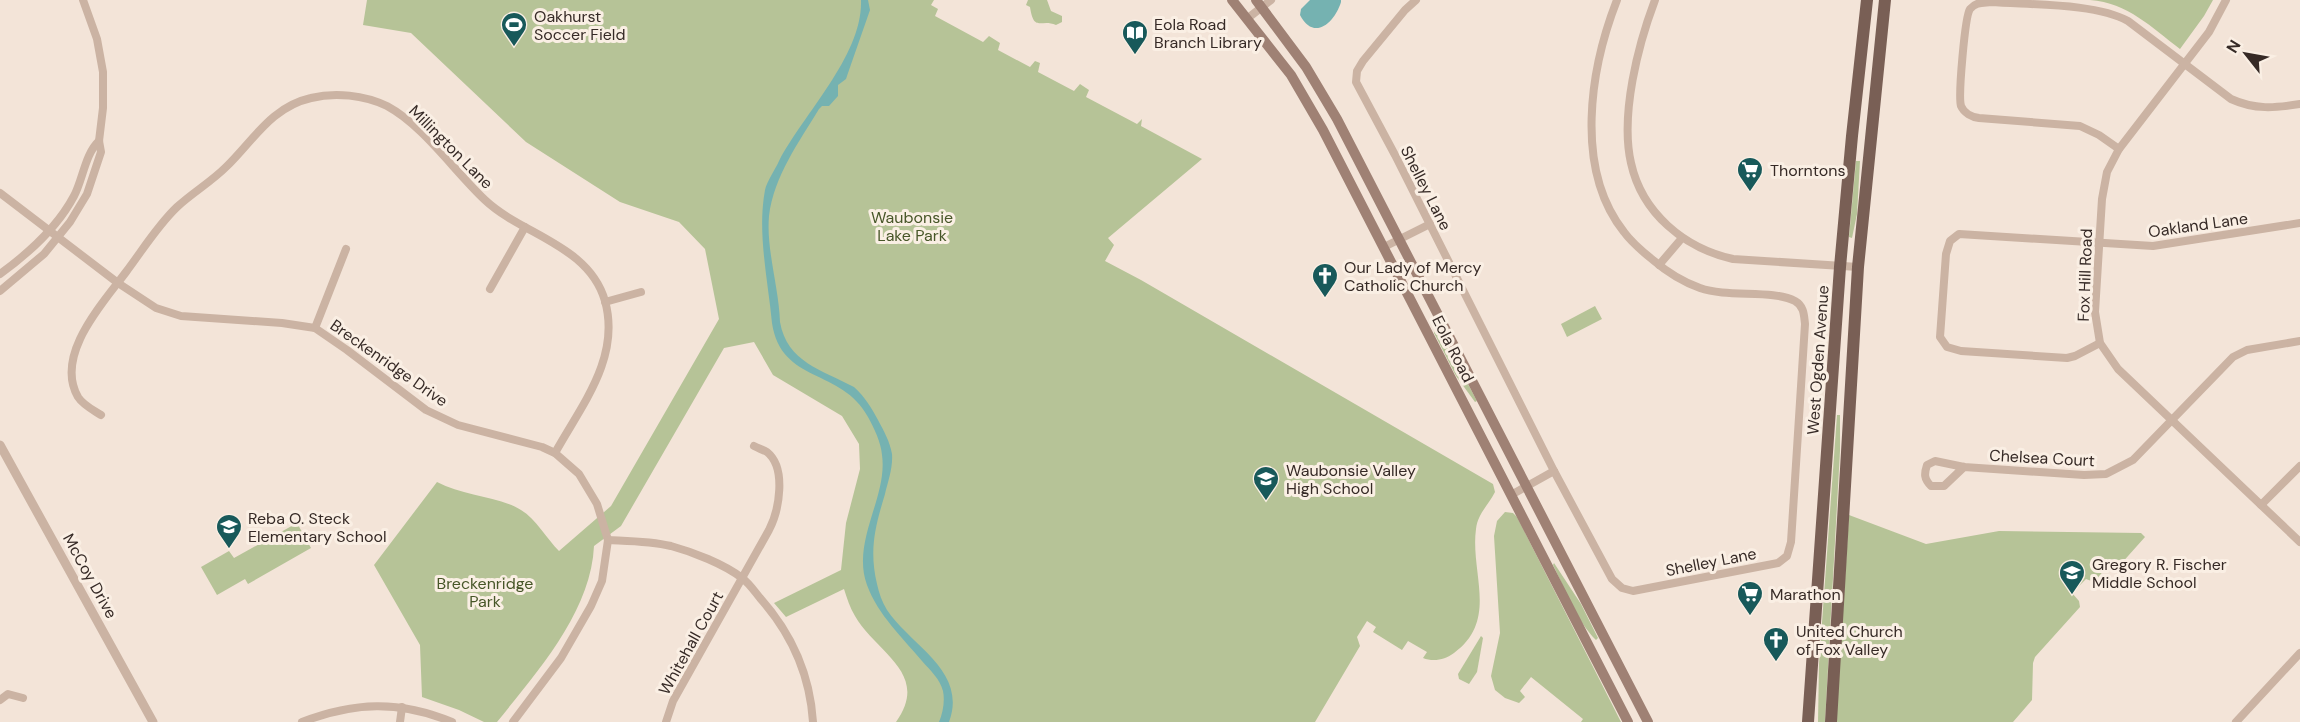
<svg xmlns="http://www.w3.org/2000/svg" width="2300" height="722" font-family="'DM Sans',sans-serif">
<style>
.green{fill:#b6c397}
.water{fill:#75b2b1}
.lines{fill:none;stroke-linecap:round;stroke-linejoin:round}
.minor{stroke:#cbb3a3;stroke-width:8}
.tertiary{stroke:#cbb3a3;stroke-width:9}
.secondary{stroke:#9f8174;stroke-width:10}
.primary{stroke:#795f55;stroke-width:12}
.labels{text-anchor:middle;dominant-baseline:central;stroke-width:6;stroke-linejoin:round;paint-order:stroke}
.poi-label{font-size:16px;fill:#362a26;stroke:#faefe4;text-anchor:start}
.street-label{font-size:16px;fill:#362a26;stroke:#faefe4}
.park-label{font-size:16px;fill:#475628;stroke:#faefe4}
</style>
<rect width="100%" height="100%" fill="#f3e4d8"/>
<g class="green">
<path d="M 367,0 L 934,0 L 931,5 L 938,9 L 935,16 L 983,42 L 989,36 L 1000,43 L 998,50 L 1030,67 L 1035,61 L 1040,63 L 1038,72 L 1074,91 L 1080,84 L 1089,90 L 1086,97 L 1137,124 L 1142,119 L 1141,126 L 1202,159 L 1108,238 L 1114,245 L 1105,261 L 1141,280 L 1493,484 L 1495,492 C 1488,506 1478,513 1476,529 C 1470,573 1499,620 1454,653 C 1445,660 1433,662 1423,658 L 1427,652 L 1408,641 L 1402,650 L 1373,632 L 1376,627 L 1367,621 L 1357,637 L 1360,646 L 1315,722 L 896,722 C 931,673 876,653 855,616 C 850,608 847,598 844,589 L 786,617 L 774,603 L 841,570 L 846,523 L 860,469 L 859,444 L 842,416 L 773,375 L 754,342 L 724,348 L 621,526 L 594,546 C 591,612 537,672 497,722 L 484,722 L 459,710 L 422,697 L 420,645 L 374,565 L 437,482 C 463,496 498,496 521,510 C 536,519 547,539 559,551 L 611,506 L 719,319 L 705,249 L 679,222 L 620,202 L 526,142 L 411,33 L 363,25 Z"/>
<path d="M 1028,0 L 1047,0 L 1051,11 L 1062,16 L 1062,22 L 1056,25 C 1041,18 1034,33 1030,7 L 1026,5 Z"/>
<path d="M 2090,0 L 2213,0 L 2204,16 L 2180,49 C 2151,27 2128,3 2090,0 Z"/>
<polygon points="1856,161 1860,161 1857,214 1852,238 1849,237"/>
<polygon points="1595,306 1602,319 1567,337 1561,324"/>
<polygon points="1435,331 1453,356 1477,401 1475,402 1456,376 1434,333"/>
<polygon points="1837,415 1840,415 1840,451 1825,722 1818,722 1819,664"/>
<polygon points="1505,512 1513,513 1517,517 1621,722 1581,722 1583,719 1531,677 1520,691 1525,697 1519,703 1505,698 1495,690 1491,676 1500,633 1494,536 1497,521"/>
<polygon points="1849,515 1926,544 1999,531 2141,533 2145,537 2120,565 2112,561 2094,582 2086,579 2072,593 2079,601 2080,607 2035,657 2033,663 2032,700 2013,722 1836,722"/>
<polygon points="297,523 311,548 248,584 245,579 217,595 201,567 229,551 234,558"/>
<path d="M 1554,563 L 1581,604 L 1598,638 L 1596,640 C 1576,620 1565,589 1553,565 Z"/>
<polygon points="1481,636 1483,638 1477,672 1469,684 1459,679 1458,674"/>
</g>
<g class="water">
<path d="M 861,0 L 868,0 L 870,10 L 848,73 L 846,79 L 838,85 L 838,96 L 829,106 L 822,106 L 819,109 C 799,142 774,176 769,216 C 766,249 779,288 780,322 C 787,362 822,370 854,387 C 865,397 871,407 878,420 C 884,431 890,442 892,454 C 893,468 888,481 885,494 C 875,527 869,550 877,584 C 879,593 882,602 887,610 C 911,646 968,671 949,722 L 939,722 C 943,713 945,701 943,691 C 940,679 930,670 922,661 C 902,637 878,615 867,585 C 851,541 888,497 882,455 C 881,442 874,428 868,417 C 842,368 781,384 772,323 C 768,280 757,233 765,190 C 767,181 775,170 779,161 C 804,113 863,55 861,0 Z"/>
<path d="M 1310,0 L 1341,0 L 1341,2 C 1335,22 1314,42 1300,15 L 1301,9 Z"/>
</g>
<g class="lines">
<g class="minor">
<path d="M 1416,0 L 1405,10 L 1363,61 L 1357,71 L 1356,82 L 1395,155 L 1554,471 L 1612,579 L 1622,588 L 1633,591 L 1778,563 L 1787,556 L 1791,542 L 1805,324 C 1804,315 1804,306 1795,301 C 1772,289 1728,298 1700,288 C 1683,282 1667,272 1653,260 C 1643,252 1632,243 1624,232 C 1574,169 1590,69 1617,0"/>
<path d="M 1655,0 C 1638,45 1620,115 1631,163 C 1642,213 1684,248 1733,259 L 1858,267"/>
<polyline points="2226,0 2209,32 2119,149 2107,172 2102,199 2095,312 2100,343 2118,369 2300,542"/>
<polyline points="1248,18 1271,0"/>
<path d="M 2119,149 L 2099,135 L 2080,126 L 1979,118 C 1972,117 1964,113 1961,106 C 1958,96 1965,16 1970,9 C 1976,2 1982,3 1991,2 C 2030,5 2096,3 2128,21 L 2231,99 C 2255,110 2275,108 2300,104"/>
<polyline points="0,193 118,283 156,308 181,316 282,323 315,328 347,350 426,410 458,425 542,447 555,453 579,474 597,504 608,540 602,581 591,606 561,658 513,722"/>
<polyline points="1384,247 1430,224"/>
<polyline points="1659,265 1682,238"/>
<path d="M 0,274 C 29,253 57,228 74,196 C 83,179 85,154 99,141"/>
<polyline points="490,289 525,227"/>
<polyline points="0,291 44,254 70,222 87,194 101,152 99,141 103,108 103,72 97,39 83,0"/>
<polyline points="605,302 641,292"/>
<polyline points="315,328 346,249"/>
<polyline points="2100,343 2075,356 2067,358 1961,351 1947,347 1940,337 1946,254 1950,241 1959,234 2153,246 2300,223"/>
<path d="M 101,415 C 93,410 83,405 78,397 C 54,355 103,303 126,272 C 142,251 157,226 177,207 C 192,193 211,182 226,167 C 253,141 271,107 311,98 C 335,92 364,95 387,106 C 424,126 454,171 485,200 C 522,235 589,245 605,301 C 621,358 581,406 555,453"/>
<path d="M 1964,467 L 1944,486 L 1931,486 C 1924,479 1924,474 1927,465 L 1935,461 L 1964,467 L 2084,475 L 2106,474 L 2133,460 L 2233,357 L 2247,350 L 2300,341"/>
<polyline points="1511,495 1554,471"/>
<polyline points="2261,505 2300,466"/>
<path d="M 608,540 C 629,541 650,541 671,546 C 693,552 724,564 742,578 C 749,583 755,592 760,598 C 792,634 810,675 813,722"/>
<polyline points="0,700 8,694 23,698"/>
<path d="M 302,722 C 354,702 399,700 452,722"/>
<polyline points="400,722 402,707"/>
<path d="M 666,722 L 673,701 L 769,530 C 779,511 787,468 767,452 C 763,450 758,448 754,446"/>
<polyline points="2236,722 2300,653"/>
</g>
<polyline class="tertiary" points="0,445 153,722"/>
<g class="secondary">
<polyline points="1232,0 1291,75 1323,130 1628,722"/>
<polyline points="1256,0 1306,67 1337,119 1648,722"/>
</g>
<g class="primary">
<polyline points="1808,722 1840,267 1852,136 1867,0"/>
<polyline points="1831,722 1858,267 1885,0"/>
</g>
</g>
<defs>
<symbol id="stadium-pin" viewBox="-11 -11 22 30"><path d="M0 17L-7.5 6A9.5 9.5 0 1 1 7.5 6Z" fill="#18595a" stroke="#faefe4"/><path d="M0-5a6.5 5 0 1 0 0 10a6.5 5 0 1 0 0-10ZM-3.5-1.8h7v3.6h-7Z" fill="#fff"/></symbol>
<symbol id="library-pin" viewBox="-11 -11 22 30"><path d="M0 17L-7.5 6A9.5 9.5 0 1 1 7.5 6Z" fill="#18595a" stroke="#faefe4"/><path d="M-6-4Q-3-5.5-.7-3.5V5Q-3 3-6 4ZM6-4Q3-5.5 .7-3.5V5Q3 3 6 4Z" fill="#fff"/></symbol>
<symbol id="supermarket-pin" viewBox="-11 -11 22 30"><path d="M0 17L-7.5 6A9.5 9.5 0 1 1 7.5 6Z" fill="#18595a" stroke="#faefe4"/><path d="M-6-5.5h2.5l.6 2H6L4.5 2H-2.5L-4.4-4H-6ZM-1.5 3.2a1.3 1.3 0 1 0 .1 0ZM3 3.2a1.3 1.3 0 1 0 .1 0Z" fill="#fff"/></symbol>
<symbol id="church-pin" viewBox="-11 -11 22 30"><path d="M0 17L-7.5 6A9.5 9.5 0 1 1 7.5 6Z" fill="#18595a" stroke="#faefe4"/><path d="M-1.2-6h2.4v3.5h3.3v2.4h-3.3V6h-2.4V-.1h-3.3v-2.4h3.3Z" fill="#fff"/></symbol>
<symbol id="school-pin" viewBox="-11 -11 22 30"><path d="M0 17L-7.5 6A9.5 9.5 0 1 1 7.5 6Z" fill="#18595a" stroke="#faefe4"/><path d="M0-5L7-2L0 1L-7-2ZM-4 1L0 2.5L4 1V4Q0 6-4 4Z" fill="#fff"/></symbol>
</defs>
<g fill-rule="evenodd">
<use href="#stadium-pin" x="499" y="10" width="30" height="40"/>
<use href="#library-pin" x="1120" y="18" width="30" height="40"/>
<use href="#supermarket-pin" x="1735" y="155" width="30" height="40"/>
<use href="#church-pin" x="1310" y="261" width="30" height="40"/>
<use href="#school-pin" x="1251" y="464" width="30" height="40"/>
<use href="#school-pin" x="214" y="512" width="30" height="40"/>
<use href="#school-pin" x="2057" y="558" width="30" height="40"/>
<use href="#supermarket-pin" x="1735" y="579" width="30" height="40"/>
<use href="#church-pin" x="1761" y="625" width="30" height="40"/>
</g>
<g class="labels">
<g class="poi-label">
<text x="534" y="16">Oakhurst<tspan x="534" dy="18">Soccer Field</tspan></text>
<text x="1154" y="24">Eola Road<tspan x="1154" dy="18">Branch Library</tspan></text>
<text x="1770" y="170">Thorntons</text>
<text x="1344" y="267">Our Lady of Mercy<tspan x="1344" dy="18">Catholic Church</tspan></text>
<text x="1286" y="470">Waubonsie Valley<tspan x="1286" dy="18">High School</tspan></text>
<text x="248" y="518">Reba O. Steck<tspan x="248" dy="18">Elementary School</tspan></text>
<text x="2092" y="564">Gregory R. Fischer<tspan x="2092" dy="18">Middle School</tspan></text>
<text x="1770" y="594">Marathon</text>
<text x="1796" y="631">United Church<tspan x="1796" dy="18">of Fox Valley</tspan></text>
</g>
<g class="street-label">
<text transform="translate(451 147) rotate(45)">Millington Lane</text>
<text transform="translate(1426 188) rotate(63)">Shelley Lane</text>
<text transform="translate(2198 225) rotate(-8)">Oakland Lane</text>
<text transform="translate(2085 275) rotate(-88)">Fox Hill Road</text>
<text transform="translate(1453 349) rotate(63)">Eola Road</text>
<text transform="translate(1818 360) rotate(-86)">West Ogden Avenue</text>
<text transform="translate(389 363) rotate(35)">Breckenridge Drive</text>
<text transform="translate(2042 458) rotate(3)">Chelsea Court</text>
<text transform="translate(1711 562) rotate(-11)">Shelley Lane</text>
<text transform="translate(90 576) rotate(61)">McCoy Drive</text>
<text transform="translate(691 643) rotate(-61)">Whitehall Court</text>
</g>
<g class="park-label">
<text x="912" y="217">Waubonsie<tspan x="912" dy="18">Lake Park</tspan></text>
<text x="485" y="583">Breckenridge<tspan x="485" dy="18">Park</tspan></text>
</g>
</g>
<g transform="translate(2246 54) rotate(301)" stroke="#faefe4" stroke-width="4.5" paint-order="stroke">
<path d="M0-4.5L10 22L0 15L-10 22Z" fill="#362a26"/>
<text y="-9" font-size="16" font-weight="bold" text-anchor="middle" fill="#362a26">N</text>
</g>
</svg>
